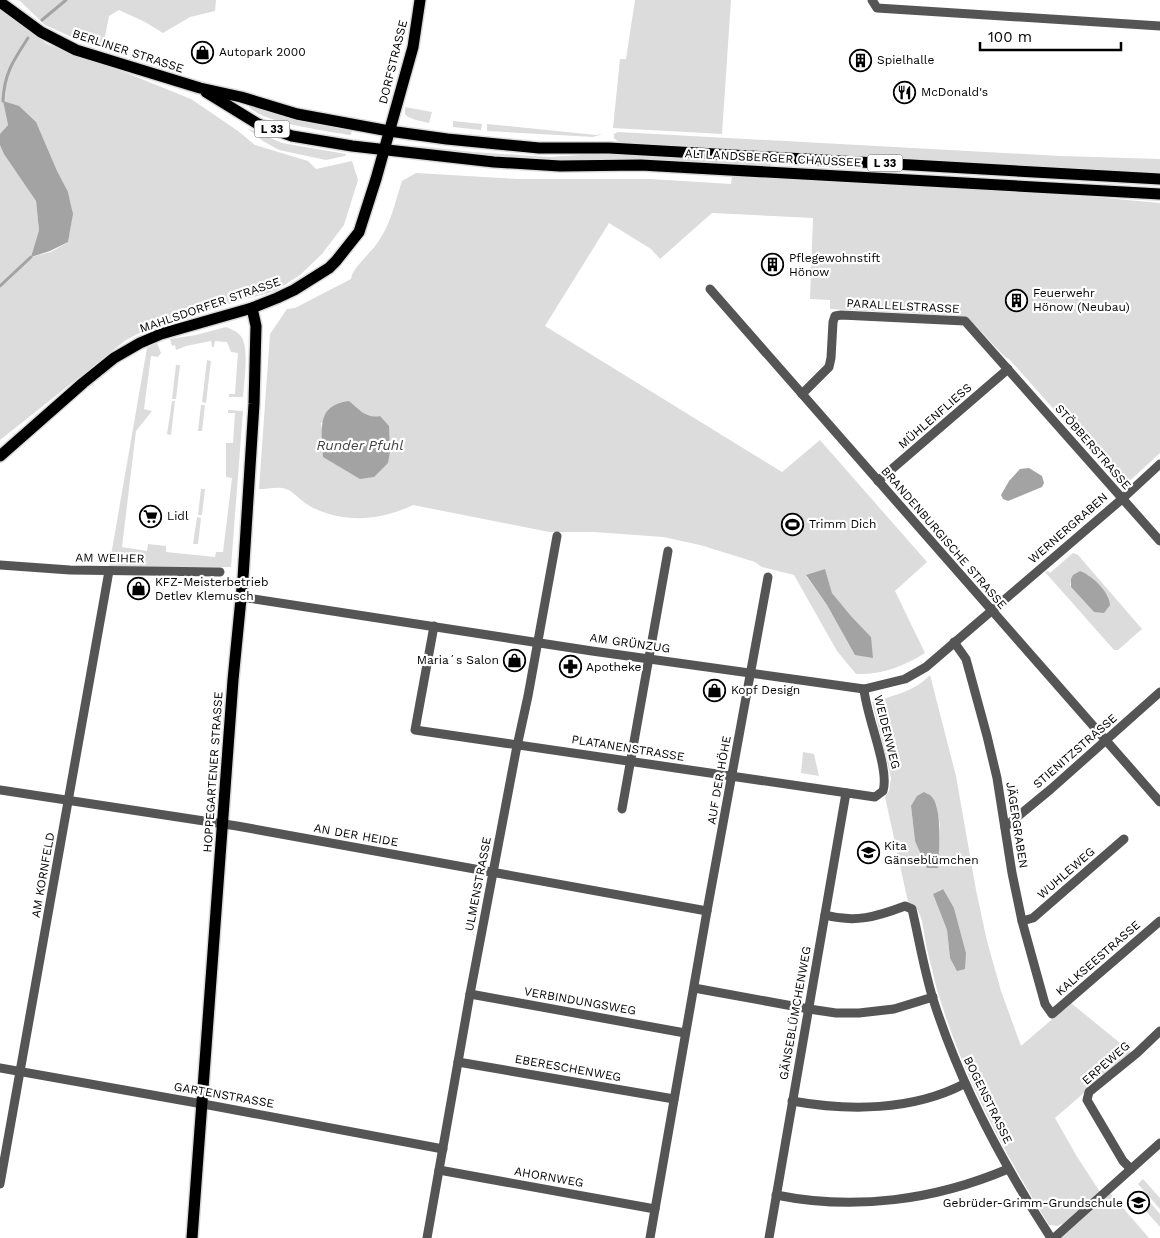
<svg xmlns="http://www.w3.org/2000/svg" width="1160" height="1238" font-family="'Work Sans',sans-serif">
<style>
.green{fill:#dcdcdc;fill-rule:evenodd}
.water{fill:#a3a3a3}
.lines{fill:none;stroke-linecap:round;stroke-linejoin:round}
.stream{stroke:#a3a3a3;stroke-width:3}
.major-casing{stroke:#dbdbdb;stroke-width:14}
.minor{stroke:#555;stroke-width:9}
.major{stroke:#000;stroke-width:11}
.labels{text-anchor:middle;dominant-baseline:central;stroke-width:4.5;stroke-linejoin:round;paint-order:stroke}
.shield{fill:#fff;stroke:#4c4c4c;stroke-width:1}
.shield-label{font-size:11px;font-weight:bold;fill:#000}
.street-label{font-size:12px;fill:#000;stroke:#fff}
.poi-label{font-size:12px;fill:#000;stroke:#fff;text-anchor:start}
.water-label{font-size:14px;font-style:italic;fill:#444;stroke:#fff}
</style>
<rect width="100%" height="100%" fill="#fff"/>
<g class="green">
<polygon points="19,0 216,0 215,11 190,17 163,33 145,22 119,10 109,16 104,42 90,45 45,25"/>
<polygon points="635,0 731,0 722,134 613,128 620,59 626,59"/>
<path d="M 0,10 L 47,44 L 129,74 L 191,99 L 238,131 L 255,145 L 308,161 L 316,169 L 352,161 L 358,180 L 344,225 L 322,254 L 300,275 L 275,291 L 175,319 L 153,326 L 126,340 L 0,440 L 0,145 L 36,201 L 39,230 L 31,257 L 51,252 L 68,242 C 69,233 72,224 72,215 C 74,182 24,128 3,101 L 8,125 L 0,134 Z"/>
<path d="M 251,105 L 281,116 L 352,129 L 351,135 C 327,131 265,123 249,107 Z"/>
<polygon points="405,107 432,112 429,123 416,120 408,117 405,114"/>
<polygon points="453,121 482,124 481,130 453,127"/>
<polygon points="487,124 596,135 603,134 593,137 487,131"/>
<polygon points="247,128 282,143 346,154 345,156 326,160 279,150 263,141"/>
<polygon points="618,132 1060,156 1160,159 1160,173 621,144 614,138 614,134"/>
<polygon points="418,146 473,152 549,157 615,153 771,161 770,167 623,159 548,161 510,159 418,149"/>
<path d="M 416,173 L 518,179 L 650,179 L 731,184 L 732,176 L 1071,195 L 1160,203 L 1160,453 L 1123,487 L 1010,360 L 1004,356 L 968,318 L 960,316 L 830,309 L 830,300 L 810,299 L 813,218 L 712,213 L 660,259 L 651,249 L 609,223 L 545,326 L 782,472 L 820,440 L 927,562 L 895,591 L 925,653 C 904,666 882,675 856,674 L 837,651 L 794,575 L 762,567 L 755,562 L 700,545 L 663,537 L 594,532 L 549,532 L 413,505 C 380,521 341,524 308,505 C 301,501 293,491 286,489 C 280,486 267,489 259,489 L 270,334 L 287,309 L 295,308 L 351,279 C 352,268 371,253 378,242 C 391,224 395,202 402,181 ZM 361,411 L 367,416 L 374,417 L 323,437 L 321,423 ZM 825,569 L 832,593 L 851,616 L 871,637 L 855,654 L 827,605 L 806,576 Z"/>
<path d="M 226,327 C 231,329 236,331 240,335 C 250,345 244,383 243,397 L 229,397 L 229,394 L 235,394 L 238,353 L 231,352 L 227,342 L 215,341 L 214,347 L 212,347 L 211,341 L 186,346 L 176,350 L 175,345 L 172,346 L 170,339 L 196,335 Z"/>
<polygon points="157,343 161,353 158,357 151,356 144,409 152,411 136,431 122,547 147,551 148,544 166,546 166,552 215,557 216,552 223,552 232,478 226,477 226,443 233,443 235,413 228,413 228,410 243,411 231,567 109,567 147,348"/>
<polygon points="207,360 211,361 206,403 202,402"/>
<polygon points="176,365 180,365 176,399 172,399"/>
<polygon points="172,401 175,401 171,435 167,434"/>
<polygon points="201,405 205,405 202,431 198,431"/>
<polygon points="201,489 205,489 202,515 198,515"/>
<polygon points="197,517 201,518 198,544 193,544"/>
<path d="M 1073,553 L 1078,555 L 1142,629 L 1118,650 L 1114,650 L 1045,572 L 1048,571 L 1050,573 ZM 1080,571 L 1091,577 L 1094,612 L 1071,587 L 1070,584 Z"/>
<path d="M 930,675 L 956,776 L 976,890 L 987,941 L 1001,991 L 1021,1046 L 1071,1003 L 1131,1052 L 1055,1118 L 1076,1155 L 1100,1192 L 1064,1223 L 1057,1226 L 1049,1225 C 1002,1149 961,1072 936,986 C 933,972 929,959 926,945 C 924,934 923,918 917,909 C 915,905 911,904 908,902 L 885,797 L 889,791 L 891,778 L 872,702 C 893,696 915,691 930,675 ZM 936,804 L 940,825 L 938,868 L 915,841 L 911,806 ZM 942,889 L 954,908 L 966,953 L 950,958 L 947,930 L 933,894 Z"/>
<polygon points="803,752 814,754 819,776 801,773"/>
<polygon points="1143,1179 1160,1198 1160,1209 1138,1184"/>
<polygon points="1110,1193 1149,1238 1059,1238"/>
<polygon points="1143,1194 1160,1214 1160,1227 1136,1200"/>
</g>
<g class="water">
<polygon points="3,101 19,106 36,122 57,171 68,192 73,214 68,242 50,251 31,257 39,230 36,201 4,154 0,145 0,134 8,125"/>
<path d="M 349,401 C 359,409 366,419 380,416 L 389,426 L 390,451 L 388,463 L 374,477 L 360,479 L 323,457 C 322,431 315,405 349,401 Z"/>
<polygon points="1029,468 1042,476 1044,483 1042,487 1008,501 1003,499 1001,495 1009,481 1020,469"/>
<polygon points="825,569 832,593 851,616 871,637 873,658 855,655 827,605 806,575"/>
<path d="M 1080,571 C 1093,576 1109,592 1110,605 L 1104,613 L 1094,612 L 1071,587 L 1071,579 L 1073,575 Z"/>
<path d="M 924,792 C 927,794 929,794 931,796 C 943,807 939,852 938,868 L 927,868 L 915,841 L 911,806 L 917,796 Z"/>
<polygon points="943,889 954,908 966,953 965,969 957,971 950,958 947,930 933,894"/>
</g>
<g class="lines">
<g class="stream">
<polyline points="42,20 66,0"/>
<path d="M 3,101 C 4,74 13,61 28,38"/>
<polyline points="0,286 31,257"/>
</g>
<defs>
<g id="major">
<polyline points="0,2 41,32 76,50 200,88 241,97 297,114 389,131 447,139 539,148 609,148 1160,179"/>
<polyline points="206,92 258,124 292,136 352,146 494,162 560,166 641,165 1160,194"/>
<polyline points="0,456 83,383 114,358 140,343 161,334 252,308 277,298 294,290 329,268 336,261 359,232 376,179 413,47 420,0"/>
<polyline points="192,1238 233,680 243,578 254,404 256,326 252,308"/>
</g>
</defs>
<use href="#major" class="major-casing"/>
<g class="minor">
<polyline points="872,0 877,8 1160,26"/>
<polyline points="710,289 1160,802"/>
<polyline points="802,394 829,367 831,358 833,322 835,316 841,315 965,321 1160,541"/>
<polyline points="878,481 1008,369"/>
<polyline points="0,565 70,570 220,572"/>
<polyline points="241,597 592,651 864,689 905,679 926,667 1122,499 1160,464"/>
<path d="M 434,626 L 415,730 L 875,797 L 883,791 C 890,769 866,716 864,689"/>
<polyline points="954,642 966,659 987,736 997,778 1012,873 1022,921 1045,1004 1052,1014 1160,921"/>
<polyline points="0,790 237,826 707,911"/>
<polyline points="622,809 668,551"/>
<polyline points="1005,827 1051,789 1160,692"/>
<path d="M 825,915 C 855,923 876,917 905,906 L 912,909 C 919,939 924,970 933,999 C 960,1084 1002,1163 1051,1238"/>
<polyline points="1022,921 1033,918 1124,839"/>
<polyline points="694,988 809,1009 836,1013 859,1013 894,1009 933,997"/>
<polyline points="470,994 685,1033"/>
<polyline points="458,1062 674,1099"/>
<polyline points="0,1068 214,1106 443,1149"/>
<path d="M 792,1101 C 848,1111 912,1111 964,1084"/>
<polyline points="1131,1169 1123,1161 1087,1100 1089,1092 1137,1053 1160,1031"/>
<polyline points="439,1170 655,1209"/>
<polyline points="0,1184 109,571"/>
<path d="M 776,1195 C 855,1211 935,1200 1008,1169"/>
<polyline points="427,1238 470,994 516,751 528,696 557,536"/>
<polyline points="650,1238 707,911 768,577"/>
<polyline points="769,1238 846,793"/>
<polyline points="1054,1238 1160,1143"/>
</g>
<use href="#major" class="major"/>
</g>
<defs>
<symbol id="shop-ring" viewBox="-11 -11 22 22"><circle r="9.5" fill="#fff" stroke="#000" stroke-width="1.5"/><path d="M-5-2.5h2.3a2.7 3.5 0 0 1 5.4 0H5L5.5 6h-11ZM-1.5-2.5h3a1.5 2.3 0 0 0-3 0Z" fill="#000"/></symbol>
<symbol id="building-ring" viewBox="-11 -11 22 22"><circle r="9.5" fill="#fff" stroke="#000" stroke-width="1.5"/><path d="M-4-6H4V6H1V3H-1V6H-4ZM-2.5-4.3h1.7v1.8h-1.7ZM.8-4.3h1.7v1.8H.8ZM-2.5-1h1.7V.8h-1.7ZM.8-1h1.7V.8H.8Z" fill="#000"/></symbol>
<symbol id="restaurant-ring" viewBox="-11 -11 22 22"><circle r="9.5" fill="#fff" stroke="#000" stroke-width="1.5"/><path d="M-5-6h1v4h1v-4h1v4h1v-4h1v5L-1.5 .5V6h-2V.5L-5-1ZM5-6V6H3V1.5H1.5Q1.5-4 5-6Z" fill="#000"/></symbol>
<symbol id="supermarket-ring" viewBox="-11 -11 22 22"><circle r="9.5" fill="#fff" stroke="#000" stroke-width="1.5"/><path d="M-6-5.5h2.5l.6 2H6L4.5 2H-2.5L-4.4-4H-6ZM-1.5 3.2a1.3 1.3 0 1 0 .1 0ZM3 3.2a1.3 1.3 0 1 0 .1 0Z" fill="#000"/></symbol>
<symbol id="stadium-ring" viewBox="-11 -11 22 22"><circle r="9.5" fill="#fff" stroke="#000" stroke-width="1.5"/><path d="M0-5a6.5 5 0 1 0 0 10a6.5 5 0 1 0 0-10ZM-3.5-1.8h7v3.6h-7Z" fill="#000"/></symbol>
<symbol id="pharmacy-ring" viewBox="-11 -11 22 22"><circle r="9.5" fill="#fff" stroke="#000" stroke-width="1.5"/><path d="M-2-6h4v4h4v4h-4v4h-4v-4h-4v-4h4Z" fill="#000"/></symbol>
<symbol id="school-ring" viewBox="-11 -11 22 22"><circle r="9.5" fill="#fff" stroke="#000" stroke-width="1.5"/><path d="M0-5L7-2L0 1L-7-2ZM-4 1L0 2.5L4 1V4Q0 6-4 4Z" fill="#000"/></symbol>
</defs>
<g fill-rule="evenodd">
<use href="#shop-ring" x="190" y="40" width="25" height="25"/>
<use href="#building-ring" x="848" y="48" width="25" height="25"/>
<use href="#restaurant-ring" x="892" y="80" width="25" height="25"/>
<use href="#building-ring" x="760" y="252" width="25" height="25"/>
<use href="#building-ring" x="1004" y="288" width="25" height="25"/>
<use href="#supermarket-ring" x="138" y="504" width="25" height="25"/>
<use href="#stadium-ring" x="780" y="512" width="25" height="25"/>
<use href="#shop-ring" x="126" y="576" width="25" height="25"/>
<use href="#shop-ring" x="502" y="648" width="25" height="25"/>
<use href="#pharmacy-ring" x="558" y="654" width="25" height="25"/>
<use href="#shop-ring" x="702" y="678" width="25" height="25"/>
<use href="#school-ring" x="856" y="840" width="25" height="25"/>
<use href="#school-ring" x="1126" y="1190" width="25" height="25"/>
</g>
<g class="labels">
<g class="shield">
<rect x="254.5" y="120.5" width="35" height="17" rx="4"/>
<rect x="867.5" y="154.5" width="35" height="17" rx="4"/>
</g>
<g class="shield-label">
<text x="272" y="129">L 33</text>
<text x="885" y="163">L 33</text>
</g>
<g class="street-label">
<text transform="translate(128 51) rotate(18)">BERLINER STRASSE</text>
<text transform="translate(393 62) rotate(-76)">DORFSTRASSE</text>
<text transform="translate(773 158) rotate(3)">ALTLANDSBERGER CHAUSSEE</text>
<text transform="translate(210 305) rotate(-19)">MAHLSDORFER STRASSE</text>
<text transform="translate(903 306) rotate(3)">PARALLELSTRASSE</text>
<text transform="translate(935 416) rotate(-41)">MÜHLENFLIESS</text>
<text transform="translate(1093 447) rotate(49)">STÖBBERSTRASSE</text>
<text transform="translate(1068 528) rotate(-41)">WERNERGRABEN</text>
<text transform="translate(944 538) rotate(49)">BRANDENBURGISCHE STRASSE</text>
<text transform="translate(110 558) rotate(1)">AM WEIHER</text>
<text transform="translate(630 643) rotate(8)">AM GRÜNZUG</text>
<text transform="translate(887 732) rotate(76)">WEIDENWEG</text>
<text transform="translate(628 748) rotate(9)">PLATANENSTRASSE</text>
<text transform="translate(1075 751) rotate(-41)">STIENITZSTRASSE</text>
<text transform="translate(213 772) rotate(-86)">HOPPEGARTENER STRASSE</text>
<text transform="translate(719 780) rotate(-80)">AUF DER HÖHE</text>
<text transform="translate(1017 825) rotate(81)">JÄGERGRABEN</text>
<text transform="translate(356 835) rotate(10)">AN DER HEIDE</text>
<text transform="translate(1066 873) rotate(-41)">WUHLEWEG</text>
<text transform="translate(43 875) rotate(-80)">AM KORNFELD</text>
<text transform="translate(478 884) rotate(-79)">ULMENSTRASSE</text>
<text transform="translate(1098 958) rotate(-41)">KALKSEESTRASSE</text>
<text transform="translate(580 1001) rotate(10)">VERBINDUNGSWEG</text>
<text transform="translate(795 1013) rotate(-80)">GÄNSEBLÜMCHENWEG</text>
<text transform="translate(1106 1063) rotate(-41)">ERPEWEG</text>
<text transform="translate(568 1068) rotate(10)">EBERESCHENWEG</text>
<text transform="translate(224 1095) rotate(10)">GARTENSTRASSE</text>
<text transform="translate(988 1100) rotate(64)">BOGENSTRASSE</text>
<text transform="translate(549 1177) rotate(10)">AHORNWEG</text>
</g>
<g class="poi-label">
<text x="219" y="52">Autopark 2000</text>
<text x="877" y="60">Spielhalle</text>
<text x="921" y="92">McDonald's</text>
<text x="789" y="258">Pflegewohnstift<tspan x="789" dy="14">Hönow</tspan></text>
<text x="1033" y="293">Feuerwehr<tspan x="1033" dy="14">Hönow (Neubau)</tspan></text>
<text x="167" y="516">Lidl</text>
<text x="809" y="524">Trimm Dich</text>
<text x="155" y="582">KFZ-Meisterbetrieb<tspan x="155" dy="14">Detlev Klemusch</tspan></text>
<text x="499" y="660" text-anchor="end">Maria´s Salon</text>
<text x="586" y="667">Apotheke</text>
<text x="731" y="690">Kopf Design</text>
<text x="884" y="846">Kita<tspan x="884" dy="14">Gänseblümchen</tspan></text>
<text x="1123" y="1203" text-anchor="end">Gebrüder-Grimm-Grundschule</text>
</g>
<g class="water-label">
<text x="360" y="445">Runder Pfuhl</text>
</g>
</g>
<path d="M980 42v8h141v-8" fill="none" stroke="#000000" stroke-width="2.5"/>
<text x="988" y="42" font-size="15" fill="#000000" stroke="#ffffff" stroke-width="4" paint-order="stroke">100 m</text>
</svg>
